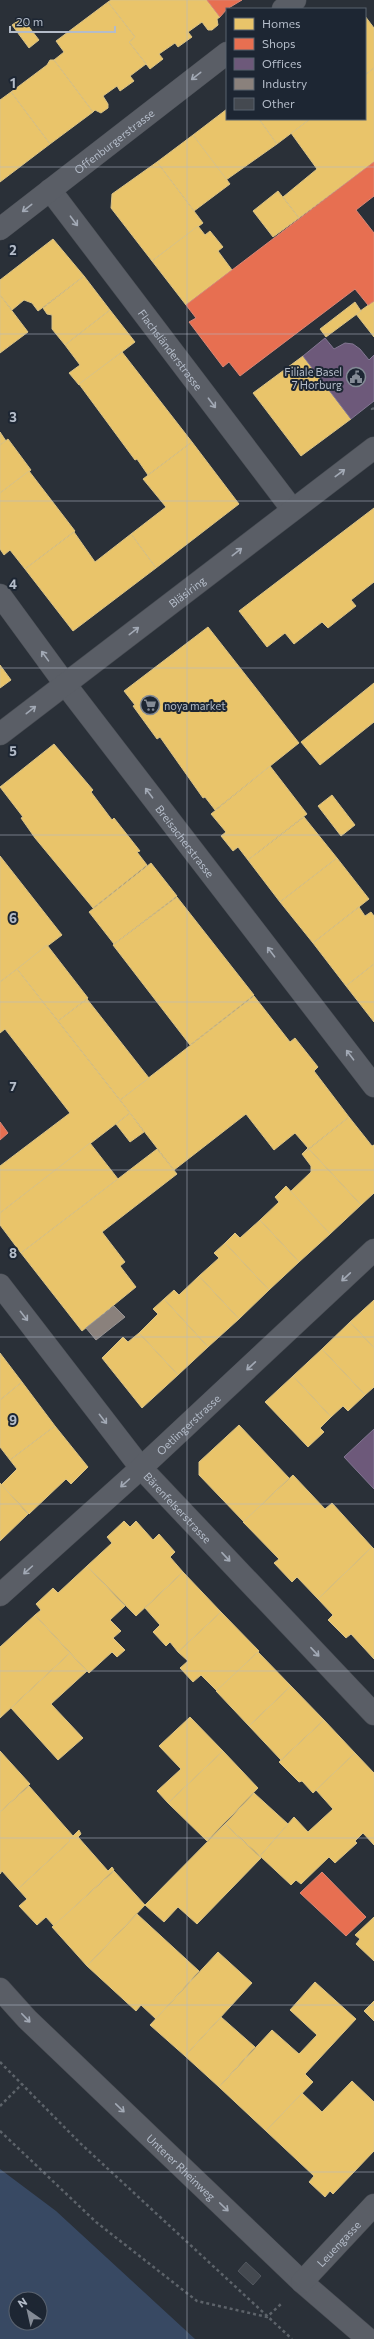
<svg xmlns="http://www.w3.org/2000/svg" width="374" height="2339" font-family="Commissioner,sans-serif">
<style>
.water{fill:#384963;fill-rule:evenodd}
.homes{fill:#e9c46a;stroke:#d9c286}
.shops{fill:#e76f51;stroke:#d88675}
.offices{fill:#6d597a;stroke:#827792}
.industry{fill:#8a817c;stroke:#979393}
.building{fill:#444950;stroke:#52575f}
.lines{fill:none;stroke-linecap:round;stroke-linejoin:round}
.minor-casing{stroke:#484c53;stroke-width:23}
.path{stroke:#5d636a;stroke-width:2.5;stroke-dasharray:3 3;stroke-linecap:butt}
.minor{stroke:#5a5e66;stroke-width:22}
.oneway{stroke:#a2a9b5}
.grid{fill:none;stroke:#b4bcc9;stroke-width:1;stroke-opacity:0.55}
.labels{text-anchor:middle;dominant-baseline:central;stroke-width:4;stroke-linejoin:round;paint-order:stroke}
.street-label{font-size:11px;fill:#b4bcc9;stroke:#1d2633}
.poi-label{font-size:11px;fill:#b4bcc9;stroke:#1d2633;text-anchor:end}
.grid-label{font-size:13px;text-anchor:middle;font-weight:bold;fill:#b4bcc9;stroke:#1d2633;stroke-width:4;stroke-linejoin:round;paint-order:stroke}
</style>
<rect width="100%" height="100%" fill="#2a3038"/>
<path class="water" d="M 0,2169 L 56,2211 L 195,2339 L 0,2339 ZM 16,2299 L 40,2299 L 40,2323 L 16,2323 Z"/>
<g class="homes">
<polygon points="111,0 207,0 220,17 217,19 218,25 212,30 208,30 202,22 188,32 192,37 178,47 175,43 159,54 163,59 150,69 129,42 135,37 108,2"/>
<polygon points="108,2 135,37 129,42 146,64 130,76 134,81 120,91 117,86 103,96 108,104 108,108 101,113 95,110 93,112 54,60 64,52 56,41"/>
<polygon points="365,16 374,28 374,68 365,75"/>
<polygon points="22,18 39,40 29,48 12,25"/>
<polygon points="50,60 54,60 93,112 50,144 11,92 47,65"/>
<polygon points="374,68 374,162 299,218 283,197 317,169 291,133 310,119 365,119 365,75"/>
<polygon points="11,92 50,144 0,182 0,100"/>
<polygon points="227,109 227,119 259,119 277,144 226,180 193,135"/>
<polygon points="259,119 310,119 277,144"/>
<polygon points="193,135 230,184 194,211 157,162"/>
<polygon points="157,162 203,223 152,261 111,208 112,194"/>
<polygon points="278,191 299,218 273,237 253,211"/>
<polygon points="198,226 205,235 210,231 223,247 218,251 232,270 186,305 152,261"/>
<polygon points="53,239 84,276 38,311 32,303 24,300 12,310 0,295 0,280"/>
<polygon points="84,276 110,310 65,345 52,329 52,315 47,314 43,308"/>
<polygon points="0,295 28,332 0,353"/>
<polygon points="374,301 374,337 356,314"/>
<polygon points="355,302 361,311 326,337 320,329"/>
<polygon points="110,310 135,342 79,385 69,373 80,365 65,345"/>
<polygon points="122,352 192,442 148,475 137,459 135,460 79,384"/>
<polygon points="303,356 351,419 301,456 253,393"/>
<polygon points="0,432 6,441 0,445"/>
<polygon points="8,439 31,470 0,493 0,445"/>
<polygon points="192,442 239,504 156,568 131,534 166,507 143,479"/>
<polygon points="29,471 75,531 25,569 10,550 4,555 0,549 0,493"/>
<polygon points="374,508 374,582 351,600 356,606 328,628 322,622 294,644 285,633 267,647 239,611"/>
<polygon points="74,532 95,562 131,534 156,568 73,631 25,569"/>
<polygon points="208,627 299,743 215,810 205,797 203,798 160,737 157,739 133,706 135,705 124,691"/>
<polygon points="0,665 11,680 0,688"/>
<polygon points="374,683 374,722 320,765 301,742"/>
<polygon points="54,744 93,790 91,792 112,820 114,818 140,851 137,852 147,865 93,908 35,838 21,818 23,817 0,787"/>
<polygon points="270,766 307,814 248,860 238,847 233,851 221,836 226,832 211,814"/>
<polygon points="332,795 355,825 341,836 318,806"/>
<polygon points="304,817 337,858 280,902 248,860"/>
<polygon points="0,856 62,935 0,982"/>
<polygon points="337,858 369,899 313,943 280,902"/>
<polygon points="151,863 177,896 114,944 89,912"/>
<polygon points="177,897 254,995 190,1045 113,945"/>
<polygon points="359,907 365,916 371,912 374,916 374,964 346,986 313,943"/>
<polygon points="47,945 88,998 58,1021 17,969"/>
<polygon points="374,964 374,1022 346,986"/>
<polygon points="17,969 130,1113 0,1213 0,1166 70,1113 5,1029 0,1033 0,982"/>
<polygon points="254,996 290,1042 295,1038 318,1067 314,1071 349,1117 302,1154 308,1148 295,1133 274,1150 246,1114 174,1170 120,1100"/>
<polygon points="87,999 149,1078 120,1100 58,1021"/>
<polygon points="130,1113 144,1132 130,1142 116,1124"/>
<polygon points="349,1117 372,1146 374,1145 374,1193 361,1205 309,1149"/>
<polygon points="90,1143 118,1179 21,1253 0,1225 0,1213"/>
<polygon points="157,1149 177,1174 102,1232 125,1262 120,1266 136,1287 82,1331 21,1253"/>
<polygon points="309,1149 361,1205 330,1234 290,1192 311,1172 311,1166 302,1154"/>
<polygon points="286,1186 330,1234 299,1262 260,1220 279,1202 275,1197"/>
<polygon points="260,1220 299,1262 269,1290 225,1243 235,1233 240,1238"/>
<polygon points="225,1243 269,1290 239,1319 199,1276 219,1258 214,1253"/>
<polygon points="199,1276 239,1319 208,1347 164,1299 174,1290 179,1295"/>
<polygon points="164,1299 208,1347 178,1375 139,1333 158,1314 153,1309"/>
<polygon points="374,1300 374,1348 350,1322"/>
<polygon points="350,1322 374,1348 374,1387 365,1395 322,1349"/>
<polygon points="139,1333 178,1375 142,1408 102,1358 123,1337 128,1342"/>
<polygon points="322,1349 365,1395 348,1411 343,1406 331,1417 293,1376"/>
<polygon points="0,1353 22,1382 0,1400"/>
<polygon points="293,1376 331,1417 320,1428 324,1432 308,1447 265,1402"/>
<polygon points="22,1382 55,1426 10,1460 0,1447 0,1400"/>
<polygon points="239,1425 289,1478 244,1522 199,1475 199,1462"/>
<polygon points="55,1426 88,1467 71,1484 66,1479 29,1514 1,1485 17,1469 10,1460"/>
<polygon points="293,1475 325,1509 332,1503 372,1547 318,1599 297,1577 292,1582 274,1563 279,1559 243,1522"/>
<polygon points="0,1483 28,1514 0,1541"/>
<polygon points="124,1521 130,1527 136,1521 153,1540 159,1534 175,1552 170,1557 183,1572 136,1616 87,1566 112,1543 107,1537"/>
<polygon points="372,1547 374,1549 374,1659 351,1634 346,1638 328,1620 333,1615 318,1599"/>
<polygon points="87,1566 125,1606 110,1620 121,1631 113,1638 125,1650 117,1657 112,1652 89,1673 35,1615 41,1610 36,1604 53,1588 58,1593"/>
<polygon points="183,1572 221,1612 178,1652 170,1642 166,1646 153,1632 160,1625 145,1608"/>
<polygon points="221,1612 259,1651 217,1691 201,1675 193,1682 180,1668 188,1661 178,1652"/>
<polygon points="35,1615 70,1653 0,1718 0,1647"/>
<polygon points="258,1652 291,1686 249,1726 216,1691"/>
<polygon points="70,1653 87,1671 51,1704 83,1738 58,1760 11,1708"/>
<polygon points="291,1686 324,1720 281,1760 249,1726"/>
<polygon points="190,1717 223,1751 168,1803 157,1791 181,1769 159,1746"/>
<polygon points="324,1720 355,1753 313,1793 302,1781 299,1782 279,1762"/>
<polygon points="0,1751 30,1784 0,1812"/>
<polygon points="223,1751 258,1788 207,1841 168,1803"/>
<polygon points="355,1753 374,1773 374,1845 363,1833 355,1841 357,1843 335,1863 329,1857 301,1884 296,1880 291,1885 260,1856 294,1817 308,1832 333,1809 316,1790"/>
<polygon points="29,1786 73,1836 69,1840 70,1841 18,1889 2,1871 0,1874 0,1812"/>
<polygon points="254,1793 288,1824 260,1856 225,1824"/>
<polygon points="225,1824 261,1858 197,1924 178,1907 164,1922 145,1905"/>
<polygon points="79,1830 81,1834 78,1837 108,1871 112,1867 114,1870 54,1926 46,1917 37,1925 19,1906 27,1899 18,1889 70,1841 69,1840"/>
<polygon points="114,1871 145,1905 87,1966 52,1927"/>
<polygon points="137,1914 199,1971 156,2019 141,2005 136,2011 87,1966"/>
<polygon points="374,1917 374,1961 356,1944 360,1939 355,1935"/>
<polygon points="218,1952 252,1983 185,2056 150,2025"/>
<polygon points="315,1982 356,2019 305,2074 313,2082 266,2131 219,2087 272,2030 299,2054 317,2035 290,2010"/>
<polygon points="374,2001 374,2021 364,2011"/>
<polygon points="221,2017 255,2047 219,2087 185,2056"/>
<polygon points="352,2081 374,2102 374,2151 333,2194 330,2191 325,2197 309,2182 314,2176 266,2131 302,2093 322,2112"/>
</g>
<g class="shops">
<polygon points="207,0 242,0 227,9 220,17"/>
<polygon points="374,162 374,196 356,210 374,233 374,301 368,305 355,289 240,376 229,362 223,367 189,322 196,318 186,305"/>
<polygon points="0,1122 8,1133 0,1140"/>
<polygon points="322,1872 366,1917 346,1936 300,1893"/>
</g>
<g class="offices">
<polygon points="325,338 334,349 345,343 353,344 360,349 369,360 374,355 374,401 351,419 303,356"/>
<polygon points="374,1429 374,1489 344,1457"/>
</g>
<polygon class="industry" points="114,1306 125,1317 96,1340 86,1328"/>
<polygon class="building" points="246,2262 261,2276 253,2285 238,2271"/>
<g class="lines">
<defs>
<g id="minor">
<polyline points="283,9 295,0"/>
<path id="s1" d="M 50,190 L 292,509"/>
<path id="s2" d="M 0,229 L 227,53"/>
<path id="s3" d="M 0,595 L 65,684 L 374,1086"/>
<path id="s4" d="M 0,734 L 374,448"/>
<path id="s5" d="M 0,1285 L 141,1468 L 374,1714"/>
<path id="s6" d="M 0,1595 L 141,1468 L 374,1250"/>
<path id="s7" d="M 0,1989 L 27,2019 L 302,2282 L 368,2339"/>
<path id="s8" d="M 302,2282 L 374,2205"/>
</g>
</defs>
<use href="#minor" class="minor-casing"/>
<g class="path">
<polyline points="374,408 372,409 374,412"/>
<polyline points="0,2062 80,2143 292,2339"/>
<polyline points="0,2106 22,2084"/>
<polyline points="0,2131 96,2222 197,2301 267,2317 281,2304"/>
</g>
<use href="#minor" class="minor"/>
</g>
<defs><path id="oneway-shaft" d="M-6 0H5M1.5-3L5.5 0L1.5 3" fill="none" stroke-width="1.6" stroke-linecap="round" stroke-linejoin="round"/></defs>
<g class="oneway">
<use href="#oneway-shaft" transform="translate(196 76) rotate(142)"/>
<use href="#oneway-shaft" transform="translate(27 208) rotate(142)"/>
<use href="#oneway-shaft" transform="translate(74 221) rotate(53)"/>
<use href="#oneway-shaft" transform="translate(212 403) rotate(53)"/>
<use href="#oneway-shaft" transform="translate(340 473) rotate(-37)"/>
<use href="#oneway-shaft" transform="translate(237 552) rotate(-38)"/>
<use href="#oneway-shaft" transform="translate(134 631) rotate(-38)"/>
<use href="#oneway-shaft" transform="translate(45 656) rotate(-126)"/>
<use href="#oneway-shaft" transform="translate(31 710) rotate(-38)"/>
<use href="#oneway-shaft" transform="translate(149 793) rotate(-127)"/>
<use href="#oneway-shaft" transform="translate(271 952) rotate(-127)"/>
<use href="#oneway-shaft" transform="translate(350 1055) rotate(-127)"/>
<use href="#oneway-shaft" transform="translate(346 1277) rotate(137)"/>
<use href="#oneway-shaft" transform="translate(24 1316) rotate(52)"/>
<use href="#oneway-shaft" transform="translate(251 1366) rotate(137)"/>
<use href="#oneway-shaft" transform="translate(103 1419) rotate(52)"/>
<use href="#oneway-shaft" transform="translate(125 1483) rotate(138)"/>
<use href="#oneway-shaft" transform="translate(226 1557) rotate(47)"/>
<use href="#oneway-shaft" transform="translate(28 1570) rotate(138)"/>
<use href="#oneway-shaft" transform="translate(315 1652) rotate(47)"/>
<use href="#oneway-shaft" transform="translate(26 2018) rotate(46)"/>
<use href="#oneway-shaft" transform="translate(120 2108) rotate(44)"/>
<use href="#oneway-shaft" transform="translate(224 2207) rotate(44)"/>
</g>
<path class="grid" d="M 187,0 L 187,2339M 0,167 L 374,167M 0,334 L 374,334M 0,501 L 374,501M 0,668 L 374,668M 0,835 L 374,835M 0,1002 L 374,1002M 0,1170 L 374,1170M 0,1337 L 374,1337M 0,1504 L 374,1504M 0,1671 L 374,1671M 0,1838 L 374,1838M 0,2005 L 374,2005M 0,2172 L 374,2172"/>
<defs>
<symbol id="civic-ring" viewBox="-11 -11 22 22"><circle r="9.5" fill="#1d2633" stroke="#848b96" stroke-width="1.5"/><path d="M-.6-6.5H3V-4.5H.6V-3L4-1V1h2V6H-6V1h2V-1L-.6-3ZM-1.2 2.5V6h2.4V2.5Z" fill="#848b96"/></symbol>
<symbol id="supermarket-ring" viewBox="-11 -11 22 22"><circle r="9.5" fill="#1d2633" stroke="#848b96" stroke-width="1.5"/><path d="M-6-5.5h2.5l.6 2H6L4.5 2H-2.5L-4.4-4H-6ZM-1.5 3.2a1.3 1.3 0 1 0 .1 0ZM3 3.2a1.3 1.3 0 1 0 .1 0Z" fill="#848b96"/></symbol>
</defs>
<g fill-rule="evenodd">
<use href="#civic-ring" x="345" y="366" width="22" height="22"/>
<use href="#supermarket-ring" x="139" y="694" width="22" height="22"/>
</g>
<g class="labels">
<g class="street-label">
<text stroke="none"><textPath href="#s2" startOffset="144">Offenburgerstrasse</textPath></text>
<text stroke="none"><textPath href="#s1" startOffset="200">Flachsländerstrasse</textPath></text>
<text stroke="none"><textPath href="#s4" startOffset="235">Bläsiring</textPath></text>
<text stroke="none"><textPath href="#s3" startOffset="308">Breisacherstrasse</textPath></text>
<text stroke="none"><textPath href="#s6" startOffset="254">Oetlingerstrasse</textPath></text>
<text stroke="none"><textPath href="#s5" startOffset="285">Bärenfelserstrasse</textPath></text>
<text stroke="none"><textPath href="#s7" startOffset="254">Unterer Rheinweg</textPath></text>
<text stroke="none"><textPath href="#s8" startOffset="53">Leuengasse</textPath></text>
</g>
<g class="poi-label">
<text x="342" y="371">Filiale Basel<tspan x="342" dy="13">7 Horburg</tspan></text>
<text x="164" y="705" text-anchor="start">noya market</text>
</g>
</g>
<g class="grid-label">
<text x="13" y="88">1</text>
<text x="13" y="255">2</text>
<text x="13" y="422">3</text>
<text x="13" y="589">4</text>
<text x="13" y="756">5</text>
<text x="13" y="923">6</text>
<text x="13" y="1091">7</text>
<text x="13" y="1258">8</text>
<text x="13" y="1425">9</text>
</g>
<rect x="226" y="8" width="140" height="112" fill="#1d2633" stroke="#59626f"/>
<rect x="234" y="18" width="20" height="12" fill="#e9c46a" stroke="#59626f"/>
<text x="262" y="28" font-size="12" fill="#b4bcc9">Homes</text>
<rect x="234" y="38" width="20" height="12" fill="#e76f51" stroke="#59626f"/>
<text x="262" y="48" font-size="12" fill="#b4bcc9">Shops</text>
<rect x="234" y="58" width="20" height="12" fill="#6d597a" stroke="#59626f"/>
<text x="262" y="68" font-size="12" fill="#b4bcc9">Offices</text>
<rect x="234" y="78" width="20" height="12" fill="#8a817c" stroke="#59626f"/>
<text x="262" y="88" font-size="12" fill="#b4bcc9">Industry</text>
<rect x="234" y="98" width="20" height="12" fill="#444950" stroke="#59626f"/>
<text x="262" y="108" font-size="12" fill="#b4bcc9">Other</text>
<g transform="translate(28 2311) rotate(326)"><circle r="19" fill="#1d2633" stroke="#59626f"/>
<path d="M0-3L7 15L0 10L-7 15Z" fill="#848b96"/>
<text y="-6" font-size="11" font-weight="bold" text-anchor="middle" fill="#b4bcc9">N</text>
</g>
<path d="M10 26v6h105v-6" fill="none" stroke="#b4bcc9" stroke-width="2"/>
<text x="16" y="26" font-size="12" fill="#b4bcc9" stroke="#1d2633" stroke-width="3" paint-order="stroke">20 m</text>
</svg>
